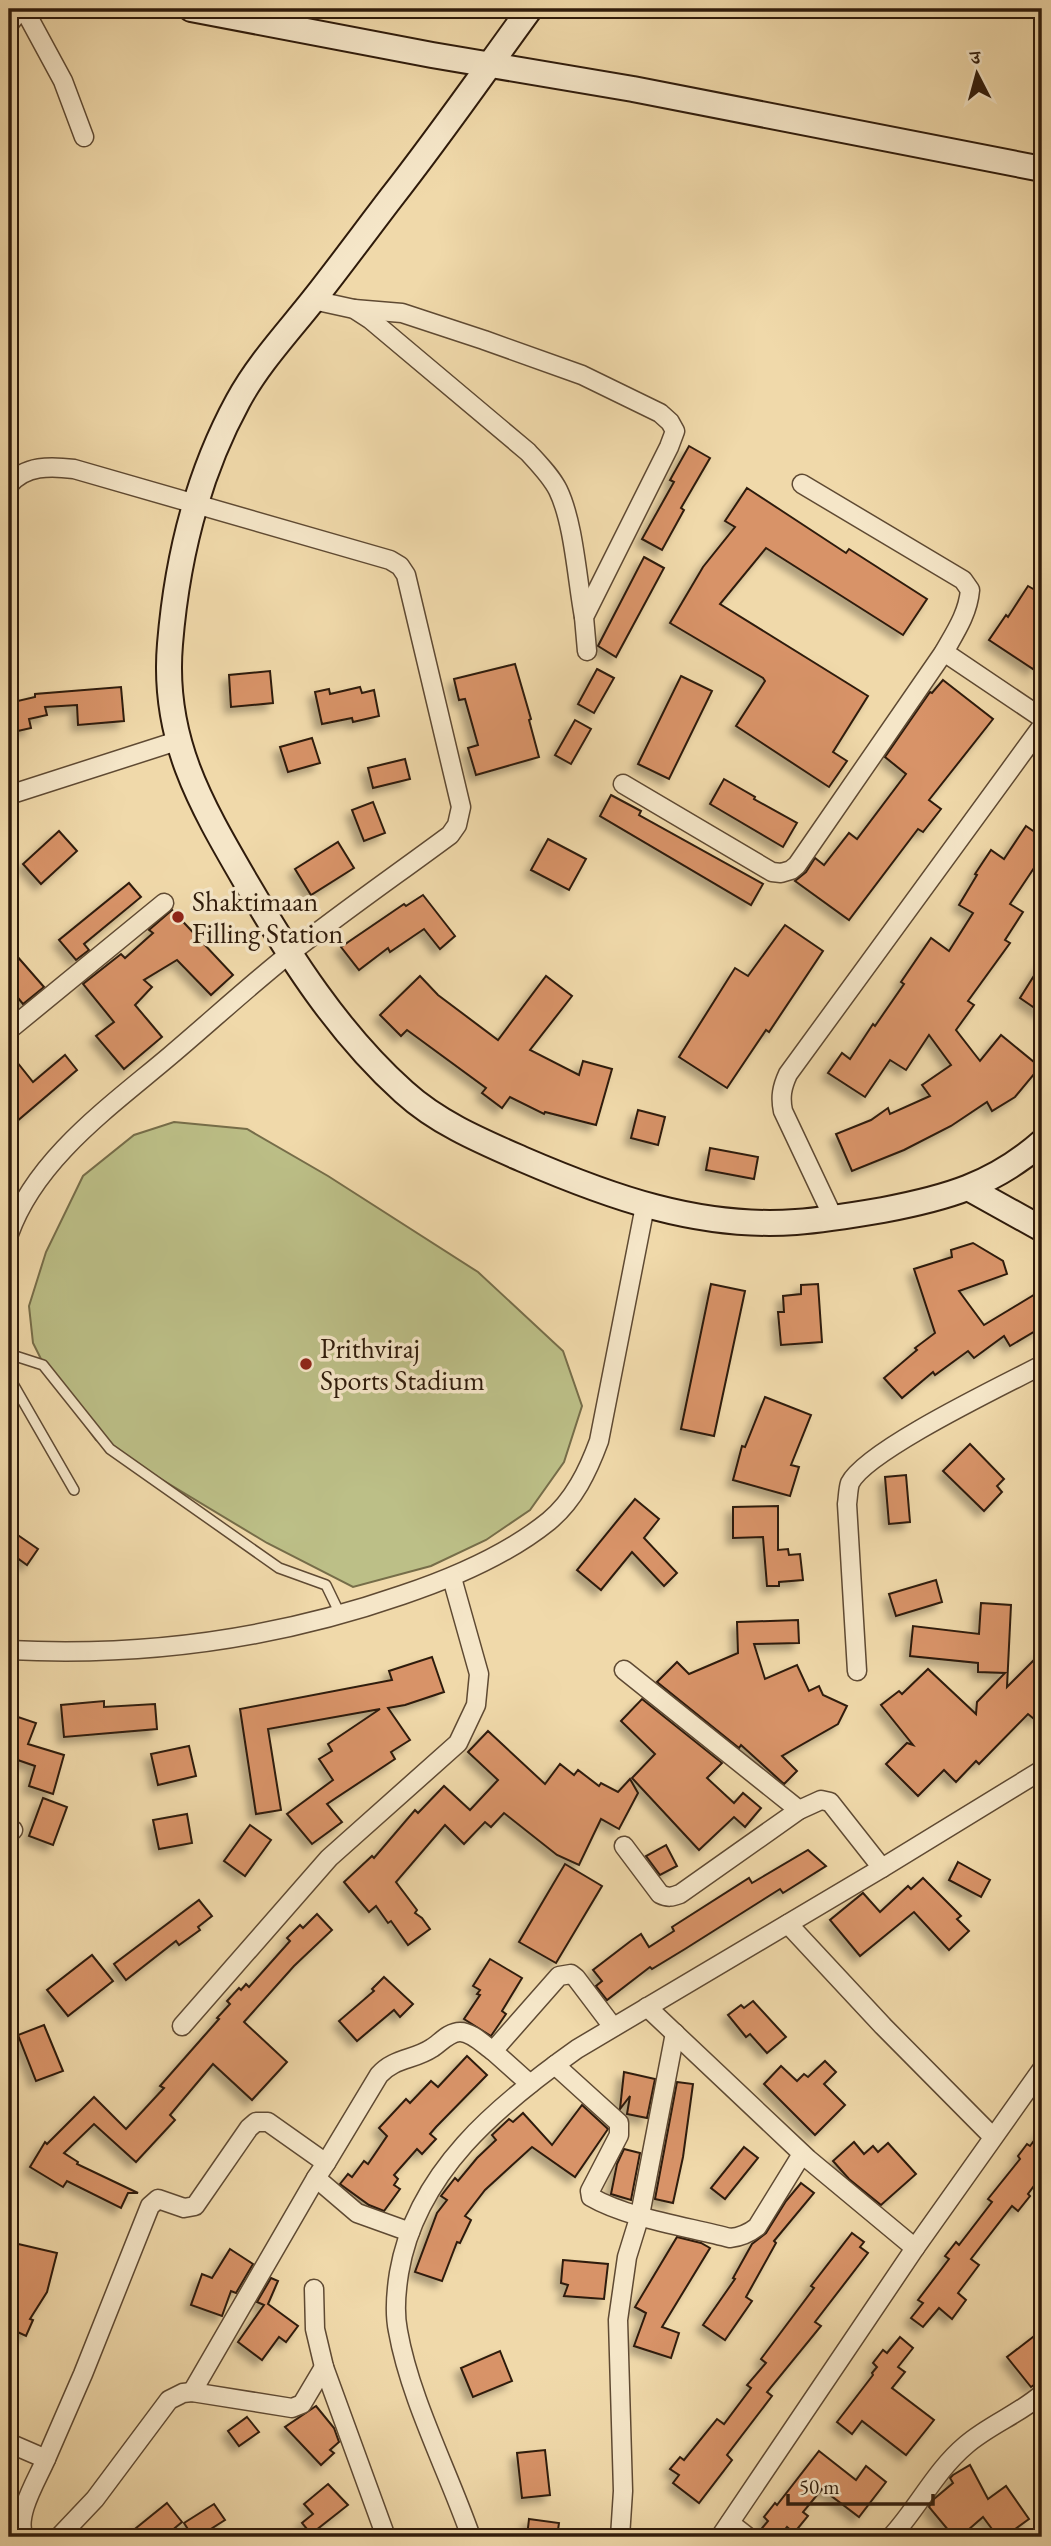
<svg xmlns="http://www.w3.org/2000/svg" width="1051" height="2546" font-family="'EB Garamond','Noto Serif Devanagari',serif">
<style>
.pitch{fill:#bcbf87;stroke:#766d49;stroke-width:2}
.building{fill:#d89367;stroke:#2f1b0b;stroke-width:2;filter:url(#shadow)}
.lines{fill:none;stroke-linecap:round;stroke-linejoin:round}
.lane-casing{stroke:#5f4a33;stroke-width:12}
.street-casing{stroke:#5f4a33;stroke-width:21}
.secondary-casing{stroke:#2f1b0b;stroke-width:28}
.lane{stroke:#f5e6c8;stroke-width:9}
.street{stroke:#f5e6c8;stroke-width:18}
.secondary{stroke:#f5e6c8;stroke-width:24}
.poi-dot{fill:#8f2418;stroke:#f5e6c8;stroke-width:2.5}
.labels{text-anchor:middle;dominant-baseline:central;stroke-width:7;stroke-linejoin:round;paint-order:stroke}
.poi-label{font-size:28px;fill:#2f1b0b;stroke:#f5e6c8;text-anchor:start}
</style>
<defs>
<filter id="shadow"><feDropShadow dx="-6" dy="6" stdDeviation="3.5" flood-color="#0004"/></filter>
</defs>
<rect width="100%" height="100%" fill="#f0d9aa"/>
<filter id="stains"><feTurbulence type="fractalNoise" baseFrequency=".00286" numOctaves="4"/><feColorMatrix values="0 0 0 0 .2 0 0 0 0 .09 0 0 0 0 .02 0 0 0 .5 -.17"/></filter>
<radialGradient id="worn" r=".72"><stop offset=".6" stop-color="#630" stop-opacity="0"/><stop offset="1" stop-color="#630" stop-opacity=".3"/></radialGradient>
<polygon class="pitch" points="174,1122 247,1129 328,1176 478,1272 563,1351 582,1406 564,1462 530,1510 486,1540 431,1566 353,1587 267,1543 96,1440 50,1377 33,1343 29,1306 46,1252 83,1176 134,1135"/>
<g class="building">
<polygon points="689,446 710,458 681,508 684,510 662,550 642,539 674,482 670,480"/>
<polygon points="747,488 846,553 849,549 927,599 903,635 766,548 720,604 868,696 833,752 847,761 829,787 736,726 765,681 763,678 670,623 703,567 735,527 725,521"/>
<polygon points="644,557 664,568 616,657 598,646"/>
<polygon points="1028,586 1042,594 1042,655 1033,669 989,640 1006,615 1008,617"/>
<polygon points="515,664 531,719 529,720 539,757 476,775 468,748 478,745 465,699 459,700 454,679"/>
<polygon points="597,669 614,678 594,713 578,704"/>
<polygon points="270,671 273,703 231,707 229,675"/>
<polygon points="681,676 712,691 669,779 638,764"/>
<polygon points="943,680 993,719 929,800 941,809 923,832 918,829 849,920 795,881 806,872 815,858 824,865 849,833 857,839 906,774 885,757 930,692 932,693"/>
<polygon points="121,687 124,721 78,725 77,705 45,707 47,715 29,719 31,728 9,733 9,703 35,697 35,694"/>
<polygon points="360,687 362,693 374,690 379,716 353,722 352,718 322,724 315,692 329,689 330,694"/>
<polygon points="575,720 591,729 571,764 555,755"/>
<polygon points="312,738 320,763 288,772 280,747"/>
<polygon points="405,759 410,779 373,788 368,768"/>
<polygon points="724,779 755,797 754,799 797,823 783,847 710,804"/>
<polygon points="611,795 641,811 639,815 763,884 751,905 600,816"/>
<polygon points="373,802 385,833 364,841 352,810"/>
<polygon points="1026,826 1042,837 1042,856 1010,904 1023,912 1005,940 1010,943 968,1001 974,1005 956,1030 980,1061 1001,1035 1040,1067 1015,1097 992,1111 987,1102 951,1126 904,1150 852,1171 836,1134 871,1120 888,1108 890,1114 930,1096 922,1085 951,1065 929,1035 906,1070 890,1060 865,1097 828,1073 842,1053 850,1059 873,1024 875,1026 904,984 901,982 931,938 949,951 973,913 959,905 977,875 975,874 991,850 1004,859"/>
<polygon points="59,831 77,851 41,884 23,864"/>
<polygon points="548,839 586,859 569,890 531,870"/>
<polygon points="338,842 354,868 311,895 295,869"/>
<polygon points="129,883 141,897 84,944 89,950 76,960 59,940"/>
<polygon points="423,895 455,936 440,949 424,929 390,952 388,948 359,970 341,947 404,904 406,906"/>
<polygon points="172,910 233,975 211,995 177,960 144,980 152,987 135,1005 162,1037 124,1069 96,1036 114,1022 83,984 121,954 125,958 153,933 149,930"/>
<polygon points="785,925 823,951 769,1032 766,1030 727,1088 679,1057 735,968 748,976"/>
<polygon points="9,947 44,987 23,1004 9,987"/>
<polygon points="1042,963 1042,1013 1020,998"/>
<polygon points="420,976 438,995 498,1040 546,976 572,996 530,1050 579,1075 583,1061 612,1069 596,1125 545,1112 544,1114 510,1097 502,1108 482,1093 486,1088 407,1030 401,1036 380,1015"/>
<polygon points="9,1052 33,1082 65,1055 77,1070 9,1128"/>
<polygon points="638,1110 665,1117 658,1145 631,1138"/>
<polygon points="710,1148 758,1157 754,1179 706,1170"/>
<polygon points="973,1243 1003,1261 1007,1274 959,1291 984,1325 1042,1290 1042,1327 1010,1346 1004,1336 974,1358 968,1351 935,1375 933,1372 902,1398 884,1378 917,1350 915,1348 935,1333 914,1269 952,1257 951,1250"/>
<polygon points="711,1284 745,1291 714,1436 681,1429"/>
<polygon points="818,1284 822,1342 781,1345 778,1312 784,1312 783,1296 801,1294 801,1285"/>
<polygon points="765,1397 811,1415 791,1465 799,1467 790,1496 733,1480 742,1446 745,1447"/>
<polygon points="970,1444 1004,1479 997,1486 1002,1492 984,1511 943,1471"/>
<polygon points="906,1475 910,1522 889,1524 885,1477"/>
<polygon points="635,1499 659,1519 644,1538 677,1573 664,1586 632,1552 601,1590 577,1570"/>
<polygon points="778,1506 778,1550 788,1549 789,1555 800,1554 803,1580 779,1582 779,1586 767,1586 763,1537 733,1538 733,1507"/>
<polygon points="9,1529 38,1549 27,1565 9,1552"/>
<polygon points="936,1580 942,1602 896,1616 889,1594"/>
<polygon points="981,1603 1011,1605 1007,1687 1042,1652 1042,1711 1034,1719 1028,1714 979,1764 976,1761 956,1782 944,1770 918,1796 886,1764 907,1743 913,1745 881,1705 899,1691 902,1694 928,1669 976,1714 977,1702 1005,1673 978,1672 978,1663 910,1656 913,1626 979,1634"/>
<polygon points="798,1620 799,1643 754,1644 765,1679 797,1665 809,1691 819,1686 823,1695 847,1706 838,1724 782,1756 797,1771 784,1784 741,1745 739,1748 657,1682 677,1662 689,1674 738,1653 737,1622"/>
<polygon points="432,1657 444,1692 405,1705 388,1708 410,1740 391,1752 395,1759 327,1804 342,1822 312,1844 287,1814 333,1780 319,1759 332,1751 328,1744 380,1709 268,1729 281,1810 256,1814 240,1709 392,1680 389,1671"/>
<polygon points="642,1699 722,1763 707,1778 734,1803 743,1793 761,1808 745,1827 734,1817 699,1850 632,1778 655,1754 621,1721"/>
<polygon points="104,1701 104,1707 155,1704 157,1729 64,1737 61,1705"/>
<polygon points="9,1714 36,1723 28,1744 64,1755 53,1794 29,1786 35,1766 9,1757"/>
<polygon points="488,1731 545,1784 560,1764 574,1775 578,1770 599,1786 601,1783 618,1792 630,1779 638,1793 619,1829 601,1819 579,1865 557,1855 504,1813 491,1827 485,1822 464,1844 445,1825 396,1882 417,1910 415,1913 422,1918 430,1929 408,1945 391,1921 388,1923 376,1906 369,1912 344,1882 372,1856 374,1858 415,1810 418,1813 444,1786 470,1810 498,1780 468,1752"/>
<polygon points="189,1746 196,1776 158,1785 151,1754"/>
<polygon points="43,1798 67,1807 53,1845 29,1836"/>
<polygon points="187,1814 192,1843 159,1849 153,1820"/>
<polygon points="250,1825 271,1840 245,1876 224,1861"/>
<polygon points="666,1845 677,1866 660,1875 646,1856"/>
<polygon points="808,1850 826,1866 783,1893 780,1889 685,1949 652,1969 650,1967 607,2000 596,1986 602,1981 593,1970 632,1940 641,1934 649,1947 674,1931 672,1927 749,1878 752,1883"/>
<polygon points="958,1862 990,1880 981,1897 949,1880"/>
<polygon points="565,1864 602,1886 556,1963 519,1942"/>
<polygon points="923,1878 961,1916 957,1919 969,1931 949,1950 914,1912 860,1956 830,1920 863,1893 880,1912 908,1886 911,1889"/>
<polygon points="199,1900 212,1916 198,1927 200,1930 179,1945 176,1941 126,1980 114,1964"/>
<polygon points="317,1914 332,1930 294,1966 244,2022 287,2062 252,2100 213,2064 170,2115 175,2120 136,2162 94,2124 64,2153 78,2162 77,2164 138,2193 128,2193 121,2208 67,2181 63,2187 30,2167 45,2142 47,2144 94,2097 126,2129 164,2088 160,2086 219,2019 217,2018 230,2004 227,2001 239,1988 241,1990 246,1984 249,1987 290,1941 287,1938 300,1925 303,1928"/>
<polygon points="92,1955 113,1981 68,2016 47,1990"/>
<polygon points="490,1959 522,1978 502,2011 506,2014 491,2036 464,2019 480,1995 477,1994 480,1990 473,1986"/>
<polygon points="384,1977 413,2004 400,2017 394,2010 357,2041 339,2021 374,1991 372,1989"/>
<polygon points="753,2001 786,2037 767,2053 750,2034 746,2037 728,2015 741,2005 744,2008"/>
<polygon points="44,2025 63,2071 36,2081 18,2035"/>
<polygon points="467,2056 487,2075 436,2127 430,2134 436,2139 422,2154 417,2149 394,2175 398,2179 394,2185 400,2189 384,2211 369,2205 340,2184 348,2174 352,2177 364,2161 368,2164 387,2136 379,2128 406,2099 410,2103 431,2081 438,2087"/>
<polygon points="825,2061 836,2072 824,2084 845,2105 815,2135 764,2084 781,2066 797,2081 804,2074 808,2077"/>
<polygon points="624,2072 655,2079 647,2118 627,2114 630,2096 620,2109"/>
<polygon points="677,2082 693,2084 683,2157 673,2203 655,2199"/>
<polygon points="582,2105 608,2129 575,2177 532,2147 485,2190 465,2216 471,2220 460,2243 457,2242 442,2281 415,2272 437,2213 447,2200 441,2196 455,2178 458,2181 477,2158 496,2140 492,2135 509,2119 513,2122 523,2113 552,2145"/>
<polygon points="1042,2130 1042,2175 1028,2194 1030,2196 1018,2211 1012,2206 971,2259 979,2265 958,2293 966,2300 952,2319 939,2308 923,2327 911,2318 923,2303 918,2300 949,2259 945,2256 956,2242 959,2245 992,2202 988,2199 1020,2159 1018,2156 1027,2144 1030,2146"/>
<polygon points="854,2142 864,2154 873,2146 878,2152 888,2143 916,2174 881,2205 849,2179 833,2161"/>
<polygon points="744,2147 758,2158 725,2199 711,2188"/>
<polygon points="624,2149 640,2153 631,2200 611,2194 617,2164"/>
<polygon points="801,2183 814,2193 774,2241 776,2243 746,2297 752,2301 725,2340 703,2325 735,2279 733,2278 752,2244 766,2233 786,2201"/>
<polygon points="852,2233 864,2242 860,2247 868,2253 815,2322 821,2326 767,2392 772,2396 727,2455 732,2460 699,2503 673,2483 679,2475 670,2469 680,2457 684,2460 717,2419 724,2424 751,2388 747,2385 766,2363 761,2359 814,2288 811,2286"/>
<polygon points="677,2237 701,2243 710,2248 662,2327 679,2333 671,2358 634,2346 646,2313 635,2307"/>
<polygon points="14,2243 57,2253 47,2292 30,2319 33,2320 26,2336 9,2328 9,2265"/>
<polygon points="230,2249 253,2264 236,2293 231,2291 222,2316 191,2305 202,2274 212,2278"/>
<polygon points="563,2260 608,2264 604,2299 564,2296 568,2285 561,2283"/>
<polygon points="271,2278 278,2281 268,2304 298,2326 286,2342 279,2337 262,2360 238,2342 264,2305 257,2302"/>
<polygon points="1042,2330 1042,2379 1031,2387 1007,2357"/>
<polygon points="900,2337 913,2348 898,2367 905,2372 892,2388 934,2420 906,2455 862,2421 852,2434 837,2422 873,2375 872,2373 877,2367 873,2363 883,2350 887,2353"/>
<polygon points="500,2351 512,2381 473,2397 461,2368"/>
<polygon points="316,2406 334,2428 339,2442 330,2450 334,2453 321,2465 285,2427"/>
<polygon points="247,2417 259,2432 239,2446 228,2431"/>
<polygon points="545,2450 550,2495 522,2498 517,2453"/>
<polygon points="819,2451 856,2480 866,2466 886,2482 859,2517 822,2489 803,2512 808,2516 794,2533 787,2527 779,2537 759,2537 758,2533 768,2521 764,2517 775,2503 777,2505"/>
<polygon points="970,2465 988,2499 1006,2486 1029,2519 1004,2537 998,2537 983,2517 960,2537 954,2537 929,2507 934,2499 953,2483 950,2478 953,2475"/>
<polygon points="328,2484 348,2505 311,2534 302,2523 313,2514 304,2504"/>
<polygon points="167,2503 182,2522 164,2537 125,2537"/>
<polygon points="214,2504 225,2520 198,2537 193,2537 184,2523"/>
<polygon points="529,2519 559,2523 557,2537 527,2537"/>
</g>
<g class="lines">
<defs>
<g id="lane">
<polyline points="9,1354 43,1365 110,1449 279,1568 326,1585 340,1614"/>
<polyline points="9,1377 74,1490"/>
</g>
<g id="street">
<polyline points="24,9 63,81 84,137"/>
<polyline points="9,24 21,9"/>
<path d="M 313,300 L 354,309 L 371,320 L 528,452 C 539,464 551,476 558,490 C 574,523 577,580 584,617"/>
<polyline points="354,309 402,313 484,340 582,375 660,413 670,422 675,431 669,447 584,617 587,651"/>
<path d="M 9,485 C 25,465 51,466 74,469 L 390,560 L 400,566 L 406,575 L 461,807 L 457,825 L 450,835 C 396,875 341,913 288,955 C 248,987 210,1022 171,1055 C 111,1106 36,1158 9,1234"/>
<polyline points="944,652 1042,718"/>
<path d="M 623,784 L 772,872 L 781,873 L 791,870 L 797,865 L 944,652 C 956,631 968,613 970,590 L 963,580 L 802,484"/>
<polyline points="9,795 177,741"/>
<polyline points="9,1030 164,903"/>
<path d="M 834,1219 L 783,1111 C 780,1097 782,1087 788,1074 L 1042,726"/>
<path d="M 9,1650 C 143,1657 275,1639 402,1595 C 453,1578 507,1555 549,1521 C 574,1500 588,1471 599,1441 L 645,1206"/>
<polyline points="624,1670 799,1810"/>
<path d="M 857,1671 L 847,1504 C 848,1498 848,1489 850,1483 C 867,1450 1004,1385 1042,1365"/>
<polyline points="9,1828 13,1830"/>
<path d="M 624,1846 L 660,1894 C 668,1898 672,1897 680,1894 L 799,1810 L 821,1800 L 830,1802 L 882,1868"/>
<polyline points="788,1924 883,2026 993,2137"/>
<polyline points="647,2007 808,2159 915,2248 720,2537"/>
<polyline points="182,2026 329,1858 458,1743 476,1705 479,1674 452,1578"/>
<path d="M 555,2065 L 619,2123 L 619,2135 L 590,2191 L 591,2197 C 627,2218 689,2227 730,2238 C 741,2237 748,2234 757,2227 L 802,2154"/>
<polyline points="530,2084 493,2051 559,1976 571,1974 576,1978 613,2027"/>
<path d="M 326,2163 L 379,2075 C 394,2058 414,2060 432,2048 C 440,2043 449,2032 460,2032 C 472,2032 484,2045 493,2051"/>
<polyline points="915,2248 1042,2069"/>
<polyline points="314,2289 315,2329 324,2367 386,2537"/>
<polyline points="192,2392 316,2178"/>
<path d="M 9,2443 L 46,2459 C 37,2480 14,2516 24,2537"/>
<polyline points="46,2459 83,2374 150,2206 158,2199 184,2208 195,2206 249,2128 256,2122 268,2122 326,2163 316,2178 357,2213 410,2232"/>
<polyline points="730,2523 748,2537"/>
<polyline points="59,2537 95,2499 169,2400 183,2393 192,2392 292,2408 302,2404 324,2367"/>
<path d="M 471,2537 C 448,2471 410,2399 398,2331 C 394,2312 396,2292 399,2273 C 416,2172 498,2105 577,2049 L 882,1868 L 1042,1770"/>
<polyline points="620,2537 623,2491 618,2320 627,2257 640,2215 675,2033"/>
<path d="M 891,2537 C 918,2508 935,2471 966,2445 C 989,2425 1019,2414 1042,2394"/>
</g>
<g id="secondary">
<polyline points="191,9 432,55 633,89 1042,169"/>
<path d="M 530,9 C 484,72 439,137 391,198 C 365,232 340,266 314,299 C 288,332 258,364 238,401 C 197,476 177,559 170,644 C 162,738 200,803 246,882 C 290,957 338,1033 404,1092 C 438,1123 481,1141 522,1159 C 610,1197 699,1229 796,1222 C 825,1220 854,1215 883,1210 C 946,1198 993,1185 1042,1142"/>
<polyline points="970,1189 1042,1229"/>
</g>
</defs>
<use href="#lane" class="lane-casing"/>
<use href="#street" class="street-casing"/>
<use href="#secondary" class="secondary-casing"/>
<use href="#lane" class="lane"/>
<use href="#street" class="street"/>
<use href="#secondary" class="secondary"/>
</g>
<g class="poi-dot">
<circle cx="178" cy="917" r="7"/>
<circle cx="306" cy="1364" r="7"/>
</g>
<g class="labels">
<g class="poi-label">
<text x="192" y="901">Shaktimaan<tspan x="192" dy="32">Filling Station</tspan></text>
<text x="320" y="1348">Prithviraj<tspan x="320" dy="32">Sports Stadium</tspan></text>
</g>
</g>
<rect width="1051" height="2546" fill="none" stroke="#f0d9aa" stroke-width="35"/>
<rect x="10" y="10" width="1030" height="2525" fill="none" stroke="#2f1b0b" stroke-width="3.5"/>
<rect x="18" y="18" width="1016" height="2511" fill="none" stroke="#2f1b0b" stroke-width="2"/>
<g transform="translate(977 74) rotate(354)" stroke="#f5e6c8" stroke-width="5" paint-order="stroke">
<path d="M0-5L12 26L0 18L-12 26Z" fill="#2f1b0b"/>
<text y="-10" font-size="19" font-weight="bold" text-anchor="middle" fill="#2f1b0b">उ</text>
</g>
<path d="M788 2494v10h145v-10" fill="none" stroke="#2f1b0b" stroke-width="3.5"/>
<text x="799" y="2494" font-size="21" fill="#2f1b0b" stroke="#f5e6c8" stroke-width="5" paint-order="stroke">50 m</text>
<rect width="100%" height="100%" filter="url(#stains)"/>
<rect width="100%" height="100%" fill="url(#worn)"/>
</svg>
